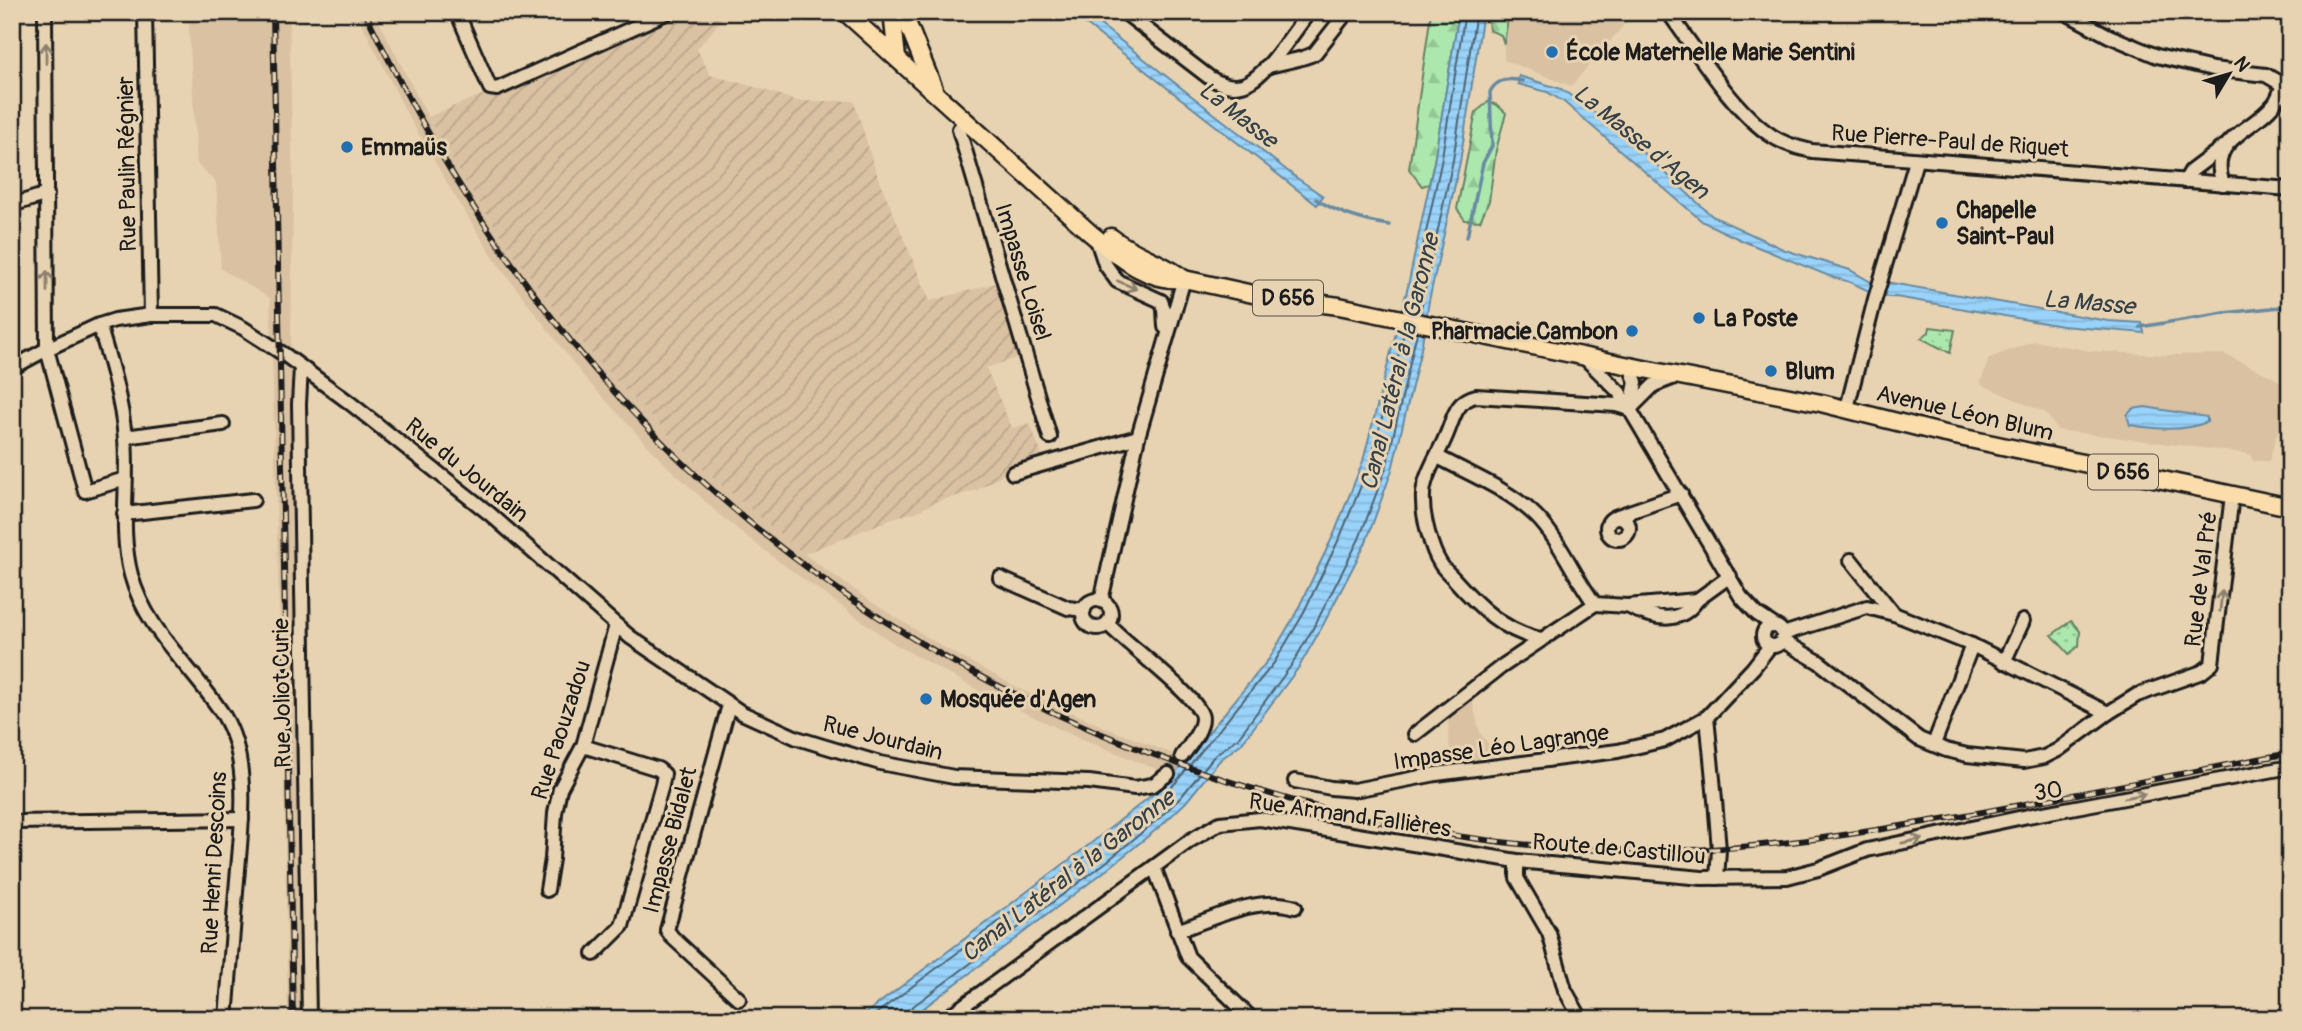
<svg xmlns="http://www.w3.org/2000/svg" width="2302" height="1031" font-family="Pangolin,sans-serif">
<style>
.built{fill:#d9c1a2}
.industrial{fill:url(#industrial-furrows)}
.forest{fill:url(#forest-firs);stroke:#648265;stroke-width:2}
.park{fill:url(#park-dots);stroke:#648265;stroke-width:2}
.water{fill:url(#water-rules);stroke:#688aa1;stroke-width:2}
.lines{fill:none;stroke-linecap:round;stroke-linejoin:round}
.shore{stroke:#4e6575;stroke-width:2}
.stream{stroke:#688aa1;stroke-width:3.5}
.minor-tunnel{stroke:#beae94;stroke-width:12;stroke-dasharray:12 6;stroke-linecap:butt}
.minor-casing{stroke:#1c1c1c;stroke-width:18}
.major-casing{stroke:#1c1c1c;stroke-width:21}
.minor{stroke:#e7d3b2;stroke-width:12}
.major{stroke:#fbddab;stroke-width:16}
.rail-casing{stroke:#1c1c1c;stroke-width:6}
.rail{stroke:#e7d3b2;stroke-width:3.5;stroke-dasharray:10;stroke-linecap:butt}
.oneway{stroke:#8c816e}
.poi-dot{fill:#1f6fb2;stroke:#e7d3b2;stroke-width:2.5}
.labels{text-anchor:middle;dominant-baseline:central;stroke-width:6;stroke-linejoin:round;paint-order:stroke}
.shield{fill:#e7d3b2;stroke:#595349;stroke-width:2}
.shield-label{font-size:21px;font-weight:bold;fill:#1c1c1c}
.poi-label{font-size:23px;font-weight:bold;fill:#1c1c1c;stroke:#e7d3b2;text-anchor:start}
.street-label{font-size:23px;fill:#1c1c1c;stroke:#e7d3b2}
.water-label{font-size:24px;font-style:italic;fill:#354148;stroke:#e7d3b2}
</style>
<defs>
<pattern id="industrial-furrows" width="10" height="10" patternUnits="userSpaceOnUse" patternTransform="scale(1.75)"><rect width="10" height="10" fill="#d9c1a2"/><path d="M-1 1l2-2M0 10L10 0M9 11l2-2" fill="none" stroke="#baa58b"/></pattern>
<pattern id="forest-firs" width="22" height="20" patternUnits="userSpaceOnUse" patternTransform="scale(1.75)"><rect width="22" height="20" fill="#ace8ae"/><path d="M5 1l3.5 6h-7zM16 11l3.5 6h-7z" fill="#93c695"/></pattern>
<pattern id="park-dots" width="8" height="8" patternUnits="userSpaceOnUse" patternTransform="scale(1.75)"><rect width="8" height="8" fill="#ace8ae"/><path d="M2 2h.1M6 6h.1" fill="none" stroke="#93c695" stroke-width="1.8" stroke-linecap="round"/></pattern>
<pattern id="water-rules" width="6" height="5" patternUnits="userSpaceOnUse" patternTransform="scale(1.75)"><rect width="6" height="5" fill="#9ad3fa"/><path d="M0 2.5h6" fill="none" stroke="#84b5d6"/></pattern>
</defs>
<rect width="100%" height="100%" fill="#e7d3b2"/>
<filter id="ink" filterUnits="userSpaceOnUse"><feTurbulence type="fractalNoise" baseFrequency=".0143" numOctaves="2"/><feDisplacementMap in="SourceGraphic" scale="14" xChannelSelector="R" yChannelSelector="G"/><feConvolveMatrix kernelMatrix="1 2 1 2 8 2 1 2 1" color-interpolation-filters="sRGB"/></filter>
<g filter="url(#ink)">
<g class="built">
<polygon points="188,12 289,12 293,186 291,351 272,339 270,298 221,269 216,182 197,164"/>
<polygon points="356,12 374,12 428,117 463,178 513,253 569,328 626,392 706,472 804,554 876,605 943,647 1022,690 1104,727 1176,755 1163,772 1072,735 981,692 893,643 781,563 722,517 663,462 584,377 497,263 454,195 407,114"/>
<polygon points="1509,12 1635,12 1571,86 1504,60 1504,44"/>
<polygon points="2034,341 2091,351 2165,355 2224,354 2273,377 2290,390 2269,461 2253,461 2250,454 2057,430 2046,413 1980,384 1989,358"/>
<polygon points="272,356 291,370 305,1019 288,1019 284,787"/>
<polygon points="1472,700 1480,733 1503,762 1451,769 1448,718"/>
</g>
<polygon class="industrial" points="683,12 728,12 697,49 710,75 762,89 797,101 854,101 876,172 930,301 996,283 1019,357 986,368 1012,428 1030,423 1042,455 1013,468 977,490 933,503 914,513 899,516 804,554 706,472 626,392 569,328 513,253 463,178 428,117 484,94 499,96"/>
<g class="forest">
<polygon points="1431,12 1459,12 1434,162 1429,184 1422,186 1409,169"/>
<polygon points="1487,12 1509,12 1504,44 1501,35 1489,30"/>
<polygon points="1488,102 1497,105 1506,113 1496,150 1489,201 1480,221 1465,220 1457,209 1476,112"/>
</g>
<g class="park">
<polygon points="1930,327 1955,330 1950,353 1921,338 1929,332"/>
<polygon points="2071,621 2080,631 2079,646 2069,654 2052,635"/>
</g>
<g class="water">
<polygon points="1070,12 1084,12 1294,176 1323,196 1317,205"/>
<polygon points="1459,12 1483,12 1460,162 1429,301 1421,349 1392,470 1366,542 1322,627 1299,667 1242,743 1220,760 1186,802 1163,824 1109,868 909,1019 858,1019 1085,848 1167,783 1269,659 1295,615 1334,534 1363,461 1408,286 1434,162"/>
<path d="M 1519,76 L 1561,89 L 1587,107 L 1645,154 L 1712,216 L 1785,250 L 1850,270 L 1871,282 L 1891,283 L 2108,321 L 2142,323 L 2144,333 L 2062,326 L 1896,297 C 1872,299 1857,280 1834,278 L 1743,241 L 1703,222 L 1564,102 L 1547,92 L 1518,84 Z"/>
<path d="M 2145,407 L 2207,417 L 2207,422 C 2183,432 2155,429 2130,425 L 2127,415 L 2133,409 Z"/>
</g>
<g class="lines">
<g class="shore">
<polyline points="1409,311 1441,163 1465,12"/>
<polyline points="1420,313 1453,160 1476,12"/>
<polyline points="869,1019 1089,854 1171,788 1274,663 1301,618 1340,537 1370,464 1405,329"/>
<polyline points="905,1019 908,1010 1105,863 1158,819 1181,797 1215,755 1238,738 1293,663 1316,623 1359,539 1386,468 1417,332"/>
</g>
<g class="stream">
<path d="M 1316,199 C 1339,214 1362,221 1389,225"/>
<path d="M 1467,237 L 1483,163 L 1492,146 L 1490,92 C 1497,78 1510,78 1523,81"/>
<polyline points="2140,327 2224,313 2290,306"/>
</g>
<polyline class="minor-tunnel" points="1168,774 1182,756"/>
<defs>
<g id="minor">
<polyline points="45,12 47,349 85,491 125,479"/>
<polyline points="145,12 151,315"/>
<polyline points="457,12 490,88 497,89 668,12"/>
<path d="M 1124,12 L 1210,78 C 1220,84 1230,88 1242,85 C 1265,79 1294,31 1309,12"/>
<path d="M 1668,12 C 1696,50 1733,111 1772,136 C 1784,144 1798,148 1812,151 L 2290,189"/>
<polyline points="2064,12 2109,36 2157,56 2213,69 2266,75 2283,85 2290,100"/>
<path d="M 1266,67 C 1280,62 1304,60 1315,53 L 1347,12"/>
<polyline points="966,121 959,129 960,133 1050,437"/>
<polyline points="2185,181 2191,171 2223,147"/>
<path d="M 2223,184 C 2207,139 2250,133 2273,105 C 2278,100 2280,92 2283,85 L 2286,84"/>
<polyline points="12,205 47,194"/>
<polyline points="1097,240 1105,264 1117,281 1161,301 1164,309 1165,327"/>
<path d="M 99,325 C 110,361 122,401 125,439 C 129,485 119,530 131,575 C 146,632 194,668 224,716 C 253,764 240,838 236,892 C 233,934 229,977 226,1019"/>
<polyline points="1584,357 1620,393 1741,597 1757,614 1775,626"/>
<polyline points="1630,366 1636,382 1631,407"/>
<polyline points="301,367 299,404 309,1019"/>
<polyline points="12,368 47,349 99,325 115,320 151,315 216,315 243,328 285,355 350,403 490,514 630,637 742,713 797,738 823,746 880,763 954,777 1089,782 1135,788 1153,785 1168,774"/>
<polyline points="1847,408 1875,299 1916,161"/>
<polyline points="1630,409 1654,385 1680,375"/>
<polyline points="125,437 223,424"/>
<path d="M 1438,457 C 1471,475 1510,490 1537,517 C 1561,542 1574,576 1595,604 L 1627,606 L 1697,600 L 1730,576"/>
<polyline points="1013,473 1138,437 1184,279"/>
<polyline points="124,514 253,500"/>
<circle cx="1618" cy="528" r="11"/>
<polyline points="1615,517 1681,494"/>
<polyline points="1851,560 1894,614"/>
<polyline points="1000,578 1068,608 1084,610"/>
<circle cx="1097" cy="614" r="14"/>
<polyline points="1101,601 1138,437"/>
<path d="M 1627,606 C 1652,618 1679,627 1697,600"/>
<path d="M 1107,623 C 1123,642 1202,699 1202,718 C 1202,731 1189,746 1182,756"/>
<circle cx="1773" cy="636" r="10"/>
<polyline points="1783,634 1867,607 1894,614 1972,645 2108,713"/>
<path d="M 1541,639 C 1504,632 1478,606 1454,579 C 1450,574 1443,569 1440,563 C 1431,549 1423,517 1423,501 C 1421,479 1438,456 1446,436 C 1454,418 1455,401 1476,396 L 1616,405 L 1630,409"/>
<polyline points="1783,641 1819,662 1919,739 1946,750 1967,755 2024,761 2044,757 2058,750 2108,713 2137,695 2202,672 2212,664 2232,495"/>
<polyline points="2004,662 2023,621"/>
<polyline points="729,705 667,930 672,937 739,999"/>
<polyline points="1415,734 1501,667 1595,604"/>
<polyline points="1934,744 1972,645"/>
<polyline points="583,746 658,769 664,774 662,785 622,926 594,954"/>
<polyline points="1295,781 1331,788 1354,790 1436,774 1618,751 1665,740 1707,717"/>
<polyline points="12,822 242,819"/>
<polyline points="1517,861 1517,878 1549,933 1565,990 1581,1019"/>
<polyline points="1154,867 1188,957 1252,1019"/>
<polyline points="1717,878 1719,850 1715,800 1707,717 1753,668 1770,646"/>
<polyline points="547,890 552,859 555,813 560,789 583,746 616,625"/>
<path d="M 1177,931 C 1213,919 1258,895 1295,907"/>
<polyline points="945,1019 1191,840 1220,823 1260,819 1517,861 1702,878 1787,877 1818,869 1867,850 2028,816 2290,767"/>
</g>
<g id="major">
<path d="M 845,12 L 1089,232 C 1116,254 1146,283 1184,279 L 1262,296 L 1339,306 L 1654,371 L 1821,403 L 1941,433 L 2290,507"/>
<polyline points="892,12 897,58"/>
<polyline points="903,12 934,89"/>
<path d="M 1111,237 C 1134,256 1162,261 1184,279"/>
</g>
</defs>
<use href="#minor" class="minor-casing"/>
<use href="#major" class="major-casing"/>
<use href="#minor" class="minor"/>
<use href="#major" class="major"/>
<defs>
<g id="rail">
<polyline points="273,12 293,1019"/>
<path d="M 365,12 C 542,382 802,631 1190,768 C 1340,821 1500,852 1660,851 C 1758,850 1857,834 1954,817 C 2066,797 2178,774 2290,753"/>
</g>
</defs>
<use href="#rail" class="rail-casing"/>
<use href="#rail" class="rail"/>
</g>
<defs><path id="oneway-shaft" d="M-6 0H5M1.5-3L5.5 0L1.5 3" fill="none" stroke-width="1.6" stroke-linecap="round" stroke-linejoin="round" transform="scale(1.75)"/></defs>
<g class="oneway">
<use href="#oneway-shaft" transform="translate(46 53) rotate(-90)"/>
<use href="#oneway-shaft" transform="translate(47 281) rotate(-90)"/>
<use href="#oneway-shaft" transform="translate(1127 285) rotate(24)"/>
<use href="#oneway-shaft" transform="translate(2221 601) rotate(-84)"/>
<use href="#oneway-shaft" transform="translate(2135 796) rotate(-10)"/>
<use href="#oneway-shaft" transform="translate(1912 841) rotate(-12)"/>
</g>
</g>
<g class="poi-dot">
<circle cx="1552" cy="52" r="7"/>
<circle cx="347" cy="147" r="7"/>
<circle cx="1942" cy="223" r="7"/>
<circle cx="1699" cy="318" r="7"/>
<circle cx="1632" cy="331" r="7"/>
<circle cx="1771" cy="371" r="7"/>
<circle cx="926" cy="699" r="7"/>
</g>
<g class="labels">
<g class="shield">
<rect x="1253" y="280.5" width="70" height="35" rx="5"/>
<rect x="2088" y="454.5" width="70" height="35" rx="5"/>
</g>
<g class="shield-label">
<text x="1288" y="298">D 656</text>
<text x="2123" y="472">D 656</text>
</g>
<g class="poi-label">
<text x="1566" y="52">École Maternelle Marie Sentini</text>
<text x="361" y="147">Emmaüs</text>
<text x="1956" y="210">Chapelle<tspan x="1956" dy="26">Saint-Paul</tspan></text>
<text x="1713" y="318">La Poste</text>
<text x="1618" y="331" text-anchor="end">Pharmacie Cambon</text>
<text x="1785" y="371">Blum</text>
<text x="940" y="699">Mosquée d'Agen</text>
</g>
<g class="street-label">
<text transform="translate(1950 141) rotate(4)">Rue Pierre-Paul de Riquet</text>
<text transform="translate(127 164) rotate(-91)">Rue Paulin Régnier</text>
<text transform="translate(1023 272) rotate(73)">Impasse Loisel</text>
<text transform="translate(1965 413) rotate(13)">Avenue Léon Blum</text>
<text transform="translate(467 470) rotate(39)">Rue du Jourdain</text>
<text transform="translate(2201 579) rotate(-83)">Rue de Val Pré</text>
<text transform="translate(282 693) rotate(-91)">Rue Joliot Curie</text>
<text transform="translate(561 730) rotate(-72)">Rue Paouzadou</text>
<text transform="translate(883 738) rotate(14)">Rue Jourdain</text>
<text transform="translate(1501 747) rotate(-8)">Impasse Léo Lagrange</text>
<text transform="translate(2048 791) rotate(-10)">30</text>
<text transform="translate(1350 815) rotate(8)">Rue Armand Fallières</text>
<text transform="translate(670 840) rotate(-75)">Impasse Bidalet</text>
<text transform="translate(1619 849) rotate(5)">Route de Castillou</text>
<text transform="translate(214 863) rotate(-87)">Rue Henri Descoins</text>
</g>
<g class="water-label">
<text transform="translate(1238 115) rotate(38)">La Masse</text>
<text transform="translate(1641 142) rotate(39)">La Masse d'Agen</text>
<text transform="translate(2089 303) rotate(5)">La Masse</text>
<text transform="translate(1400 362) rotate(-76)">Canal Latéral à la Garonne</text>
<text transform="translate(1068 876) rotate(-38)">Canal Latéral à la Garonne</text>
</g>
</g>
<rect width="2302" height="1031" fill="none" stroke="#e7d3b2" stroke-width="42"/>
<rect x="21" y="21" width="2260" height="989" fill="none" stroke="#1c1c1c" stroke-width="2.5" filter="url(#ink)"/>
<g transform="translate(2229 74) rotate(52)" stroke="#e7d3b2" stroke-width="5" paint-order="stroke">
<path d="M0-5L12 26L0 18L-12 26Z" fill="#1c1c1c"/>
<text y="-10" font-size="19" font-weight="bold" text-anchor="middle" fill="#1c1c1c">N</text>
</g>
</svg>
